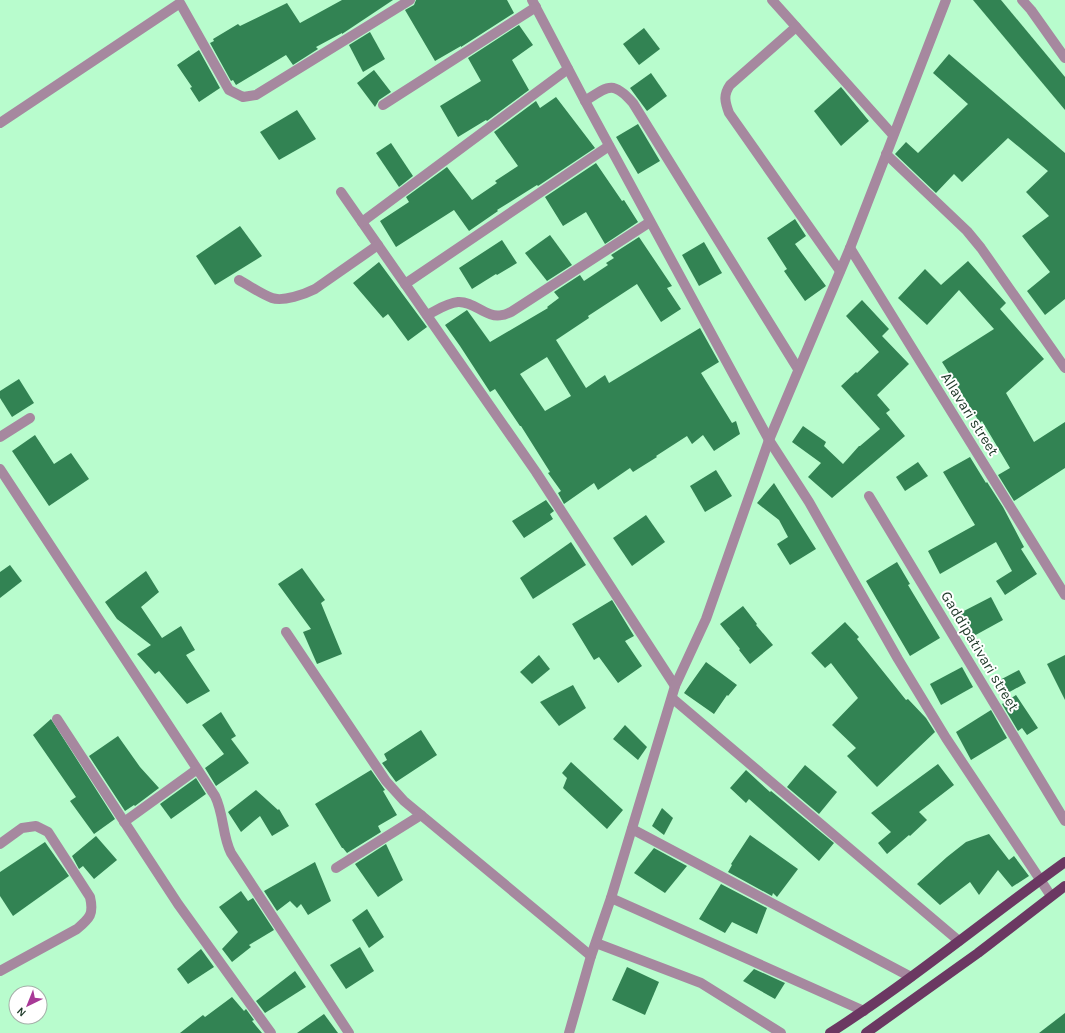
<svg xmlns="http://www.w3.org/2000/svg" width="1065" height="1033" font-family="Karla,sans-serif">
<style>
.building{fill:#328353;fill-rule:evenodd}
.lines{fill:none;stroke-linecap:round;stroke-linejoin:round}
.minor{stroke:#a6889f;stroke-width:10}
.major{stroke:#6b3862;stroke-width:10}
.labels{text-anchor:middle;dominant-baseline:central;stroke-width:4;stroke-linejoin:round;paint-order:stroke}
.street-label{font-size:15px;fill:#1e3928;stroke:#fff}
</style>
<rect width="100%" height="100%" fill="#b8fccd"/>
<g class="building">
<polygon points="342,0 393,0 342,34 342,33 316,47 318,49 293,65 286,55 236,85 233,80 231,81 210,43 214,41 213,39 238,24 240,26 287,3 300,23"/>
<polygon points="416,0 507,0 514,13 461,47 461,46 435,61 405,10 414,5"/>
<polygon points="973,0 1001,0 1065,77 1065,110"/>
<polygon points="519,25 533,45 512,60 529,90 487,121 486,120 458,137 440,106 481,81 468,58"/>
<polygon points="644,28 660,49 639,65 623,44"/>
<polygon points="370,32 385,59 363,72 349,45"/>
<polygon points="199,50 220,88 199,102 190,88 192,87 177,65"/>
<polygon points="949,54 1065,153 1065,299 1045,315 1027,291 1050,272 1022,236 1049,216 1026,192 1048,171 1008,138 962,182 954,174 936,193 895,154 906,142 918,153 968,104 933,73"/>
<polygon points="374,70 391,92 379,100 375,107 357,83"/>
<polygon points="651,73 667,96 647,111 630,88"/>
<polygon points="841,87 869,121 841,146 814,111"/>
<polygon points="556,97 595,148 538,186 537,185 497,210 498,211 469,231 454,210 396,247 380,221 409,202 406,197 447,167 472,200 497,183 495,181 518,166 494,132 536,101 540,108"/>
<polygon points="297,110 316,139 279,160 260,132"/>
<polygon points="638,124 660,161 638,174 616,137"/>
<polygon points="391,143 413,176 399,187 376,153"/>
<polygon points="596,163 622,201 624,200 638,222 605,244 586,212 563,226 545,197"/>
<polygon points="795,219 806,236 795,244 826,286 805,301 784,271 787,269 767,238"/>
<polygon points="240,226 262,256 215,285 196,256"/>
<polygon points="550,235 572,265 547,281 525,253"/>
<path d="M 639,237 L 672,286 L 667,288 L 681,309 L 661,322 L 637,284 L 588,316 L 589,318 L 556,340 L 586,388 L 605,375 L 609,383 L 700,328 L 719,362 L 701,373 L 732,423 L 736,421 L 740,434 L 714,451 L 703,435 L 692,444 L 687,436 L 656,456 L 657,457 L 633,472 L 630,468 L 598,490 L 594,483 L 564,504 L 558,493 L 561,491 L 548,473 L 550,472 L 521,426 L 520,426 L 495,389 L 490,392 L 460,346 L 445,325 L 467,310 L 490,342 L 548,308 L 547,307 L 559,298 L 554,292 L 580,275 L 584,281 L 608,265 L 606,263 L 614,258 L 611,255 ZM 547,357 L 571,396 L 545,411 L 520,374 Z"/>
<polygon points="502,240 517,263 497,275 496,274 472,289 459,268"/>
<polygon points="704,242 722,273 699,286 682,255"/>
<polygon points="968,261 1006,303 1000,309 1044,359 1006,393 1034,442 1065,422 1065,468 1014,501 998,475 1010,468 982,421 980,423 942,362 994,329 959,290 927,325 898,298 925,269 941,285"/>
<polygon points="379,262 427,327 408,341 388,314 383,318 353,283"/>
<polygon points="862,300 889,329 882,336 909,364 877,395 890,410 886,413 905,436 832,498 808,477 821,463 792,442 803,426 826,442 824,446 843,464 859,446 860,446 880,429 841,386 856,372 857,373 879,352 846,316"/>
<polygon points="19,379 34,403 12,417 0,398 0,391"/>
<polygon points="35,435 54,464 71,453 89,479 49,506 12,451"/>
<polygon points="970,457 986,483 987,482 1003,507 1024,547 1021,549 1037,574 1005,595 996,581 1012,571 996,542 940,574 928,551 975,525 943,472"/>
<polygon points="918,462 928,476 905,491 896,477"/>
<polygon points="716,470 732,496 705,512 690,486"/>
<polygon points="774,483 816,549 790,565 777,544 788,537 779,520 757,503"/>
<polygon points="546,500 554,511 550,514 553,519 524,538 512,521"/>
<polygon points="646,515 665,542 632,566 613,538"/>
<polygon points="571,542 586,565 533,599 520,578"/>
<polygon points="897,562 910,584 908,585 940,638 910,656 866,581"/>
<polygon points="10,565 22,581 0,598 0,572"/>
<polygon points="302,568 325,600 321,603 342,654 317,664 303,632 311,629 278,584"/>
<polygon points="146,571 159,592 141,607 162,638 181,626 195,650 186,655 210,691 187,704 159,671 155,674 137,654 151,645 117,619 105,602"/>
<polygon points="991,597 1003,620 972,637 960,613"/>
<polygon points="612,600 634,636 625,641 642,666 618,683 599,657 594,660 572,624"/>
<polygon points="743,606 757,624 756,625 773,645 750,664 739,650 740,649 720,624"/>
<polygon points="845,622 859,637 857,639 906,700 908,699 926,718 935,732 877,787 847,756 856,748 832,725 858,698 831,663 825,668 811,653"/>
<polygon points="539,655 550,669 532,684 520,672"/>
<polygon points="1065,655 1065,700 1047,664"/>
<polygon points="706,662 737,685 728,696 727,695 714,714 684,693"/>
<polygon points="962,667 973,687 941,705 930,684"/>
<polygon points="1019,670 1026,683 1004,695 996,682"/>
<polygon points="573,685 586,708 559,726 540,702"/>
<polygon points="1016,695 1038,728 1027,735 1022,728 1018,731 1002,704"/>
<polygon points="991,710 1007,738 971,760 956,732"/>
<polygon points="221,712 236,736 231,739 249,763 216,786 205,768 224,754 202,725"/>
<polygon points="51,719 115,819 94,834 70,801 76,797 33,735"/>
<polygon points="625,725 647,747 638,760 613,739"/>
<polygon points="421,730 437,755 396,782 382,763 387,760 384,754"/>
<polygon points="118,736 140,767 159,788 135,806 134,805 125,811 89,756"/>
<polygon points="571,762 623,810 607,829 563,788 567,778 562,773"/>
<polygon points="938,764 954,785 919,812 927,820 910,836 909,835 887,854 878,843 891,832 871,813"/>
<polygon points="805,765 837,792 819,814 787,787"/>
<polygon points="371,770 385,790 383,791 397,815 378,826 381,832 347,853 343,848 342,848 315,804"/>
<polygon points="746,770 770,792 771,791 834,843 819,861 749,799 746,803 730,788"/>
<polygon points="196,778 206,794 171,819 160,804"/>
<polygon points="256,790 278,810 279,809 289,826 272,836 260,816 241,832 228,812"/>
<polygon points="662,808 673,818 664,835 652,826"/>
<polygon points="989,834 1009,860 1014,856 1029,876 1012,887 998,870 979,895 970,882 940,905 917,884 947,857 966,842"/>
<polygon points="750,835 798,869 777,897 773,893 772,896 728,872 732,865 731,864"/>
<polygon points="96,836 117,860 94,879 83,866 79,869 72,856"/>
<polygon points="45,842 69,876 13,916 0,896 0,872"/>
<polygon points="386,844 403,880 378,897 355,864"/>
<polygon points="654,848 687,866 665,893 634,873"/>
<polygon points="315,862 331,901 308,915 301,904 297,908 290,901 277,911 264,891"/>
<polygon points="721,884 767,908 757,934 732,922 725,933 699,919"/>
<polygon points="241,891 248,901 253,898 274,930 249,945 251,947 232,962 222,949 238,932 219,907"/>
<polygon points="367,909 384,937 369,948 352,920"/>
<polygon points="360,947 374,971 346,989 330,965"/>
<polygon points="201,949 214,967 188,984 177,969"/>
<polygon points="627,967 659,982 645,1015 612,1000"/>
<polygon points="754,969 785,983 775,999 743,981"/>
<polygon points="295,971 306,987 265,1013 256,1001"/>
<polygon points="232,997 244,1011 246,1009 254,1020 252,1021 262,1033 180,1033 203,1015 205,1017"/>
<polygon points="1065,1013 1065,1033 1039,1033"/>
<polygon points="324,1014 338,1033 297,1033"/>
</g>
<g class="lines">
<g class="minor">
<polyline points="532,0 585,101 769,440 809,502 898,659 946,738 1051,896"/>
<polyline points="772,0 893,135"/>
<polyline points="1022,0 1031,10 1065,58"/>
<path d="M 796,27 L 730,85 C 723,95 725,102 729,113 L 840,271"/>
<path d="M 585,101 C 608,86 613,80 633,103 L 798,369"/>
<polyline points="383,105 536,7"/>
<polyline points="0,123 180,3 229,90 243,97 256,95 410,0"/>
<polyline points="886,154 967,231 981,248 1065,368"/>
<polyline points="341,192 536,472 675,686"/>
<polyline points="362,222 568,69"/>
<polyline points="850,248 1065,595"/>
<path d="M 239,280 C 250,286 261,294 272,298 C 283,302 305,294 315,289 L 378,245"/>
<polyline points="405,284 609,146"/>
<path d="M 427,315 C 437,310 447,303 458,302 C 474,301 487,319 502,315 C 505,315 508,313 511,312 L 650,222"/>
<polyline points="0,437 30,418"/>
<path d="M 0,469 L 215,796 C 224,814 222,835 231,853 L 349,1033"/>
<polyline points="869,496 1065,821"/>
<polyline points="286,632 386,781 404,801 591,956"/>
<polyline points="672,698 959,941"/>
<polyline points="57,719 178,904 271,1033"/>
<polyline points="124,822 196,770"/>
<polyline points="632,829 911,977"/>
<path d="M 0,844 L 22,828 L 36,826 L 48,832 L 90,897 C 94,914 90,918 77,929 L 0,971"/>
<polyline points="336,868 421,815"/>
<polyline points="611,898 864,1011"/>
<polyline points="596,943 701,983 781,1033"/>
<polyline points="569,1033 591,956 611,898 675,686 706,619 769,440 850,248 946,0"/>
</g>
<g class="major">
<path d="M 830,1033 C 911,981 986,919 1065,862"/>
<polyline points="866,1033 978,953 1065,886"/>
</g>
</g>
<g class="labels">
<g class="street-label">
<text transform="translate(970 414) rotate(58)">Allavari street</text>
<text transform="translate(980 651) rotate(59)">Gaddipativari street</text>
</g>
</g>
<g transform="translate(28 1005) rotate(223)"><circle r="19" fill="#ffffff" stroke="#a5b0a9"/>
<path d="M0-3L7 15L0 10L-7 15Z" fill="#a83997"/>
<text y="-6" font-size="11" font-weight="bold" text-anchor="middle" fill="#1e3928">N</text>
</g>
</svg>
